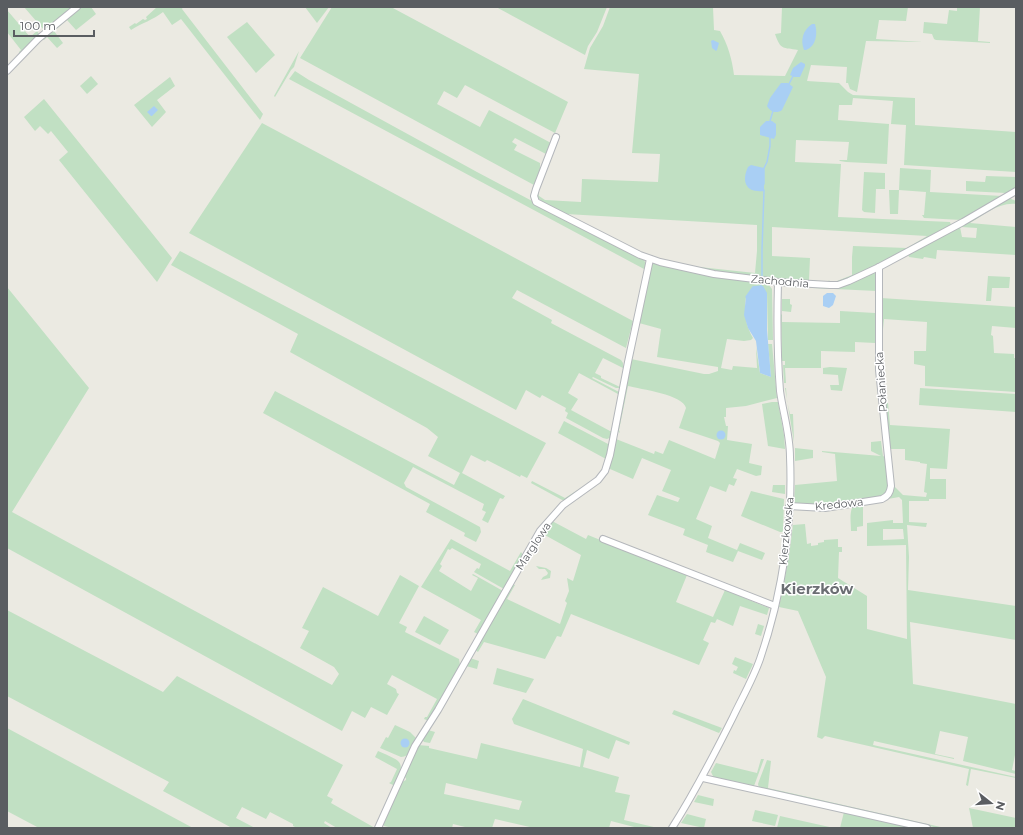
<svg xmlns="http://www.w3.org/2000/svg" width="1023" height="835" font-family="Montserrat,sans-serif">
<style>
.green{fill:#c1e0c3;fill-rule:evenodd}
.water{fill:#a9cff4}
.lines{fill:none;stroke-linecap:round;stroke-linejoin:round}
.stream{stroke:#a9cff4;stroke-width:1.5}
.minor-casing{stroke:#b4b7bb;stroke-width:8}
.minor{stroke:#fff;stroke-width:6}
.labels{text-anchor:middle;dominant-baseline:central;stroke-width:3;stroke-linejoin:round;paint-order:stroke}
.street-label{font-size:11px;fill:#5a5d61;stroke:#fff}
.district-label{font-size:15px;font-weight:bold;fill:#6b6e73;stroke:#fff}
</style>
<rect width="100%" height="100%" fill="#ebeae2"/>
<g class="green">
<polygon points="24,7 73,7 44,30"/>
<polygon points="80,7 91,7 96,14 76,30 67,20 54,31 63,43 57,48 47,37 44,40 42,39"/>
<path d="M 157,7 L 183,7 L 182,9 L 263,114 L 260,120 L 181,19 L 172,25 L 163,12 C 153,20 142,23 131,30 L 129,27 L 135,23 L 136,24 L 143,19 L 145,20 L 147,19 L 146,17 Z"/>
<polygon points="305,7 329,7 317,23"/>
<polygon points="332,7 391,7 568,102 555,133 465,85 457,98 444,91 437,104 480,127 489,110 551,143 546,154 515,138 512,142 517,145 514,150 540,163 540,170 534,185 300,58"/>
<polygon points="496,7 604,8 607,7 597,32 588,46 585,55"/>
<path d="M 610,7 L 713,7 L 714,30 L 720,31 C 728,45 732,59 734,75 L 785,76 L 798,50 C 783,47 781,51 775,34 L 781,33 L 782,7 L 908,7 L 906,21 L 879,20 L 876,39 L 923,42 L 866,41 L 857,92 L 850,89 L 848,83 L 846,83 L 847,67 L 811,65 L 807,81 L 839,83 L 848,92 L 853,95 L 915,98 L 915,125 L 1016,132 L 1016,172 L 904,165 L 906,125 L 891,124 L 893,101 L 853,98 L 852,105 L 839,105 L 838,120 L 889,124 L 887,164 L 846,162 L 840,161 L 839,160 L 847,160 L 849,142 L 796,140 L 795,162 L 841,164 L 838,217 L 950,222 L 951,225 L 884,262 L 839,282 L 837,281 L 852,275 L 852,257 L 853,246 L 907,248 L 927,236 L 772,227 L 772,256 L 810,258 L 809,280 L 826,282 L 830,280 L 827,283 L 743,276 L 690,266 L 755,273 L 757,251 L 757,225 L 566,214 C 558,210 536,202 536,192 C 537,188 539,183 540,179 L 545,177 C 539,181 537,190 539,196 L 545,200 L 581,202 L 582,179 L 658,182 L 660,154 L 632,153 L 639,74 L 584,69 L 590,48 L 603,26 Z"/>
<polygon points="957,7 980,7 978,41 990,42 990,43 936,40 934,39 932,34 923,33 924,22 947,24 949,10 957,11"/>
<polygon points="7,10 30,37 37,31 39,34 20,54 19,52 21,50 7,32"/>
<polygon points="247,22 275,55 256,73 227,37"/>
<polygon points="299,51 294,67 291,70 275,97 274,96"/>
<polygon points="295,71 309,80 477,172 644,260 646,264 644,269 289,79"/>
<polygon points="91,76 98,84 87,94 80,86"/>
<polygon points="170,77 175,86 157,100 166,112 152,127 134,105"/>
<polygon points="44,99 172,258 157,282 59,160 68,152 51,131 48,134 40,126 35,131 24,117"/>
<polygon points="262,123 633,321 626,348 517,290 512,298 552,320 551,323 621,360 623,363 623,368 603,358 595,373 601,376 601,378 620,387 619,388 616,388 593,377 592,378 619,392 618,394 579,373 568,393 578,399 571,410 610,431 613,431 612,437 607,439 603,438 566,418 568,413 565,411 566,408 542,395 540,398 526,390 516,410 189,233"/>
<polygon points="900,168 931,170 930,192 1002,196 962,220 924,218 922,215 924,215 926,192 899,190 898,214 890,214 889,190 899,190"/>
<polygon points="864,172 885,173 885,189 876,189 875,213 864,212 862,210"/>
<polygon points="986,176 1016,177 1016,189 1006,193 966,191 966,181 985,182"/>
<path d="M 1009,198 L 1016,201 L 1016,204 C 999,202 984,215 970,223 L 1016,227 L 1016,255 L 937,250 L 936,259 L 924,257 L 923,259 L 909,257 L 908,254 L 960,227 L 962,237 L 976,238 L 977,228 L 961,227 L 961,225 Z"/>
<polygon points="180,251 546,443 527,478 521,475 520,477 487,460 485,462 471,455 462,473 505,496 503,499 500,498 488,523 482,520 486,512 482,510 484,504 413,467 404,483 406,487 480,527 481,532 476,542 464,536 465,533 426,512 430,504 263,413 275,391 454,485 460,473 428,456 438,437 427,428 290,352 298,334 171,265"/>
<path d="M 654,263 L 714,276 L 768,284 L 772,289 L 773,340 L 768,340 L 767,293 L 746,297 C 744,312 745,324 753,338 L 751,340 L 744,341 L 727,339 L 721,368 L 732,370 L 733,366 L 757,368 L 756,347 L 760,373 L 771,377 L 768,344 L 772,344 L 777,398 L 746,406 L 726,408 L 726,417 L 724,417 L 726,426 L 728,426 L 727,440 L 752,444 L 749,463 L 762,466 L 761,475 L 756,476 L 737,469 L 733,478 L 737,479 L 734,486 L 729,484 L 726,492 L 710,486 L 696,519 L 712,526 L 708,538 L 737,550 L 740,543 L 765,553 L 762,560 L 738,551 L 733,562 L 706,552 L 708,545 L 683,535 L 685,529 L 648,515 L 657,495 L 678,502 L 680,498 L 662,491 L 671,470 L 642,458 L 633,479 L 610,469 L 609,467 L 616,439 L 654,454 L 655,451 L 663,454 L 669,440 L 715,459 L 720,443 L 718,441 L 679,428 L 686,408 C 684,395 640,389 628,386 L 619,430 L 620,433 L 617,430 L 631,359 L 704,374 L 709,374 L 718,371 L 718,367 L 657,357 L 661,329 L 639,323 L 652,264 Z"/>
<polygon points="872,272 876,273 877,291 791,287 792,285 837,287"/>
<polygon points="988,276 1010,277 1009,288 992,288 991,301 986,301"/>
<polygon points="7,287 89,388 12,512 332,685 339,674 334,667 300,648 309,631 302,628 323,587 378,616 400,575 419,586 399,623 407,627 405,632 459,659 460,665 429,721 424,719 425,717 427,717 437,699 392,675 387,684 396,689 397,693 399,694 387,715 371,707 365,718 352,711 342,731 7,548"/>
<polygon points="881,298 1016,307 1016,328 992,326 991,335 993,336 994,353 1014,354 1014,358 1016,358 1016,392 925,386 925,366 914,364 914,351 926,351 927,322 884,319 883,329 881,329"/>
<polygon points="782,299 790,299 790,304 792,305 791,312 782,311"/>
<polygon points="840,311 875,313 875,343 855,342 855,352 821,351 821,368 785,368 786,383 784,383 783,365 785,365 785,361 782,361 781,315 782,314 782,322 840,323"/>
<polygon points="830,367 847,368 842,391 831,390 830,385 839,385 838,375 823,374 823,368"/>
<polygon points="785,388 786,388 787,401 790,414 793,414 794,442"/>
<polygon points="920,388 1016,394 1016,412 919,405"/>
<polygon points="772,402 778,402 784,435 785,449 768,446 762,404"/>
<path d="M 885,402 L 888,403 L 890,425 L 950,429 L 947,469 L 930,468 L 930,479 L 946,479 L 946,499 L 929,499 L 929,501 L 909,501 L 909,522 L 927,523 L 926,527 L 907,525 L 909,557 L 908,590 L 1016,606 L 1016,640 L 910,622 L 913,684 L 1016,704 L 1016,750 L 1012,770 L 1016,771 L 1016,774 L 963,761 L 968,737 L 940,731 L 935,754 L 954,758 L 954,759 L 874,741 L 873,745 L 1016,777 L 1016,778 L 971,769 L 968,786 L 966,785 L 969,769 L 825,736 L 822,739 L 817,737 L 826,677 L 798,611 L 779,607 L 789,556 L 793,525 L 805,524 L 807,544 L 811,543 L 811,546 L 818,545 L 818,543 L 824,542 L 824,540 L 838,539 L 838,547 L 842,547 L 842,552 L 839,552 L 838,578 L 867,596 L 867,629 L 907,639 L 906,545 L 867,546 L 867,523 L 893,520 L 893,523 L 903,523 L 902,500 L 899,497 L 888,499 L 891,495 L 893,485 L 903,495 L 926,497 L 927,493 L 924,492 L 927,464 L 920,463 L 920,462 L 905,460 L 905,449 L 890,449 ZM 883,529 L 903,529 L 904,539 L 883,540 Z"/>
<path d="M 564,421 L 610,445 C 609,459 603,471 594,481 L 601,472 L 606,459 L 558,433 Z"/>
<path d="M 881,441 L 883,456 L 885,457 C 887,470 894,489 880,497 C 851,501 823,507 794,504 L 795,485 L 837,481 L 835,454 L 822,452 L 822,451 L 881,456 L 871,451 L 871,442 Z"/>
<polygon points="795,448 813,450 813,458 795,461"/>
<polygon points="532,481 565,498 589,483 564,501 531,483"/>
<polygon points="773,485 785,485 785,494 772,492"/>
<polygon points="751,491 784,499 783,532 780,532 741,516"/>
<path d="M 863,504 L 863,526 L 857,527 L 857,531 L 851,531 C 851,523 849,513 853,506 Z"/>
<polygon points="552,521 586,539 588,535 687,575 676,602 713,617 725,590 769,608 767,615 740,606 733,626 717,619 715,623 711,622 703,640 709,643 699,665 571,614 561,637 557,636 545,659 484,642 478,652 474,649 512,584 515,585 507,599 560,624 567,603 565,601 569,591 567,578 573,581 581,555 543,534 541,538 539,536"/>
<polygon points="451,539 510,571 521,552 523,555 504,589 474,572 477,568 479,569 481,564 452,548 450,550 448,549 440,564 442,566 439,571 471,591 478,578 472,575 473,574 503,591 478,634 474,632 481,620 421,587"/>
<polygon points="536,566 546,568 551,571 550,578 541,580 543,577 547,575 548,573 545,569 539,569"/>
<polygon points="7,610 163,692 177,676 343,765 327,796 333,799 331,803 375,828 337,828 325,821 324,823 332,828 297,828 293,826 293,824 270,812 266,819 242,807 236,818 255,828 232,828 163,791 169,782 7,696"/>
<polygon points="424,616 449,630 440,645 415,632"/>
<polygon points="758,624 764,626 761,636 755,634"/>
<polygon points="735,657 753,664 746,679 733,673 734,670 736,671 738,667 732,664"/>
<polygon points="470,658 479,661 477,669 466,666"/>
<polygon points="497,668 534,679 526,693 493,684"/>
<path d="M 523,699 L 630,742 L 629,745 L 616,740 L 609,759 L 587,750 L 583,767 L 619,777 L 615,792 L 630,795 L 624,820 L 658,828 L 638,828 L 611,821 L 609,828 L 534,828 L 495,819 L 492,828 L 469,828 L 453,824 L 452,828 L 393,828 L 384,826 L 383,824 L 400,783 L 406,780 L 406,778 L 403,776 L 418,745 L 429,746 L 429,748 L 477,759 L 481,743 L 580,767 L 583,749 L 514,724 L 512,719 ZM 446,783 L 522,801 L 519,810 L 444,794 Z"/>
<polygon points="674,710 722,728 719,733 672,714"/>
<path d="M 395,725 L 410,732 L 417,739 C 413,746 410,757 401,757 L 380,748 L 386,737 L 388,738 Z"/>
<polygon points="7,728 193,828 39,828 7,811"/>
<polygon points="428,730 435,732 430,743 424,742 422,739"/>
<path d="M 378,751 C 402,762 406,760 395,786 L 389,783 L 391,782 L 397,769 L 375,757 Z"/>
<polygon points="761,759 764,759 754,786 714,778 711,772 716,763 757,773"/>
<polygon points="767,760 771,761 768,788 945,828 938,828 759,788 758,784 759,781"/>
<polygon points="698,795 714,799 713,806 694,802"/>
<polygon points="969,808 1016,818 1016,828 973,828"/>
<polygon points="755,810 778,815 775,826 752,821"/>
<polygon points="844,812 920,828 840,828"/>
<polygon points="687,814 706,819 704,828 681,823"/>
<polygon points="780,816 834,828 777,828"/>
</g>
<g class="water">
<path d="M 812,24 L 815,24 C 818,34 816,46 806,50 L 804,50 C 800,40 803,30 812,24 Z"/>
<polygon points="713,40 719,43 717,50 716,51 712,48 711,41"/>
<polygon points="801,62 805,64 805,66 800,77 794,77 790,75 793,68"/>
<path d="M 781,83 L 788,83 L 793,87 L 782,110 C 777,114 770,112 767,106 L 770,98 Z"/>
<polygon points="154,106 158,110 152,116 151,116 147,112"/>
<polygon points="766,121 772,121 776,124 776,135 774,139 760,135 760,127"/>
<path d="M 751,165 L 764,168 L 764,191 C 746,193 741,182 748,167 Z"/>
<polygon points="761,286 763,286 767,293 767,330 771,377 760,373 756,341 748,328 744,315 746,297 753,287"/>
<polygon points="827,293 833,293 836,296 833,305 829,308 823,306 823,296"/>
<circle cx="721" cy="435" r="4.5"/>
<circle cx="405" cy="743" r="4.5"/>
</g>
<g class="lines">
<g class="stream">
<polyline points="789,84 793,76"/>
<polyline points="770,121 773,111"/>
<polyline points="764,184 764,168 767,162 770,146 770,137"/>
<polyline points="762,278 762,250 764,190"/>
<polyline points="746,297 753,287 761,286 761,284"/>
</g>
<defs>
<g id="minor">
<polyline points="7,71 38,39 77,7"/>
<polyline points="556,137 536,189 534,196 536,202 640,255 660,262 714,274 778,282 830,285 838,285 849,281 879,267 963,222 1016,191"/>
<path d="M 789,506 L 825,508 L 882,499 C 888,496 890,493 891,486 L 879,370 L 879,267"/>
<polyline points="603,539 775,606"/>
<polyline points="703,778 927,828"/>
<polyline points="378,828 415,746 438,710 540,531 563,505 598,480 605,471 610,455 628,362 650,259"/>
<path d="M 672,828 C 695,792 714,755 733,717 C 742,698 753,679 760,659 C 782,595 793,524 790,457 C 790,434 783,413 780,391 C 777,354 777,318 778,282"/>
</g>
</defs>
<use href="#minor" class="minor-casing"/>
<use href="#minor" class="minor"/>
</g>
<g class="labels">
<g class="street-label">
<text transform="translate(780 281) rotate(5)">Zachodnia</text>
<text transform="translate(881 382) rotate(-94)">Połaniecka</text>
<text transform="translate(839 504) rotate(-6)">Kredowa</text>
<text transform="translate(786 531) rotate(-84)">Kierzkowska</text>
<text transform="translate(533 546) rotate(-57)">Marglowa</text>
</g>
<g class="district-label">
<text x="817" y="588">Kierzków</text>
</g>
</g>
<rect width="1023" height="835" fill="none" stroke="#5a5d61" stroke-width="16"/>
<g transform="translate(991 803) rotate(107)" stroke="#ffffff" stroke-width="3" paint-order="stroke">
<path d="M0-3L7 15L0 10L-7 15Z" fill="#5a5d61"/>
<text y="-6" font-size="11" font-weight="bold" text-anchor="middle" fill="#5a5d61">N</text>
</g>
<path d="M14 30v6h80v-6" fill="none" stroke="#5a5d61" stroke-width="2"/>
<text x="20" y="30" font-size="12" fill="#5a5d61" stroke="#ffffff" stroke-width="3" paint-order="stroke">100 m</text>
</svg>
